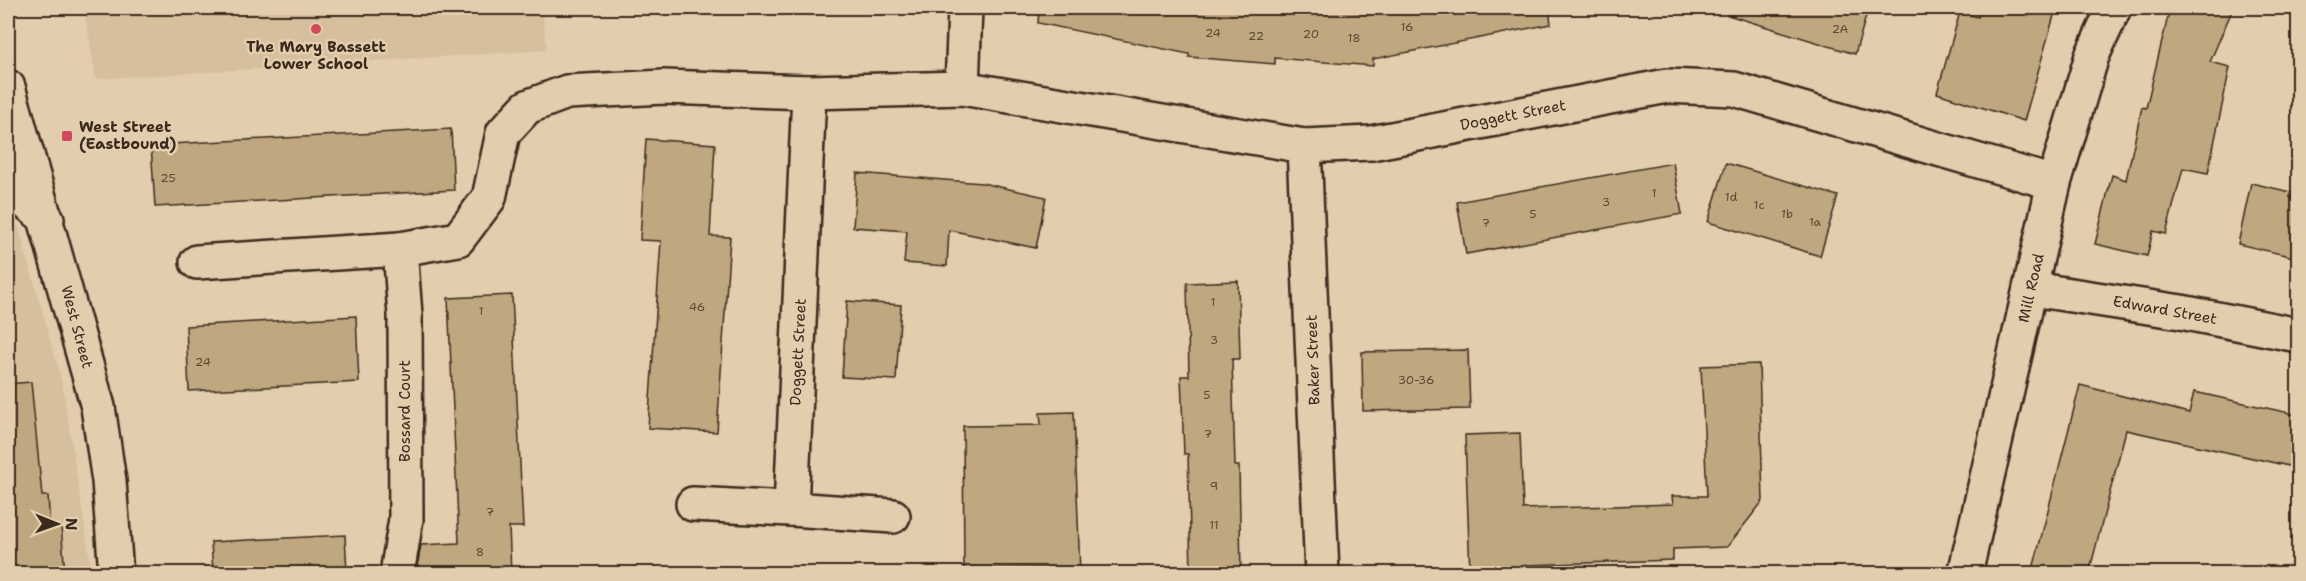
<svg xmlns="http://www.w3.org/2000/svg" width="2306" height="581" font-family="'Shantell Sans',sans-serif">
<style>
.built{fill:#d5bf9c}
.building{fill:#bfa77f;stroke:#3b2a1e;stroke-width:1.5}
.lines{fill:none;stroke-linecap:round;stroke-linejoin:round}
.street-casing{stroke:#3b2a1e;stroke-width:38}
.secondary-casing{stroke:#3b2a1e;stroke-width:38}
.street{stroke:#e2cead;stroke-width:33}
.secondary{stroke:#e2cead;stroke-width:33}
.poi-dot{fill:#d1495b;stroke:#e2cead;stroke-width:2}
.labels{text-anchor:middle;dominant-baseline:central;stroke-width:5;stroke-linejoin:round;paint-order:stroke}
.number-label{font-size:12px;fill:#5c4936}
.poi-label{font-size:15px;font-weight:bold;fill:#3b2a1e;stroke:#e2cead}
.street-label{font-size:15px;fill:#3b2a1e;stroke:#e2cead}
</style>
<rect width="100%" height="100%" fill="#e2cead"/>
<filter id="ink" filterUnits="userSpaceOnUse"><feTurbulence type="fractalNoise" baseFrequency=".0167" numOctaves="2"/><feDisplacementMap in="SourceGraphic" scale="12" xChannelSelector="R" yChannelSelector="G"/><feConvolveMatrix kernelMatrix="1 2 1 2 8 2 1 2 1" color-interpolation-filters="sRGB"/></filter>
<g filter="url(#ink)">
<g class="built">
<polygon points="84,8 542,8 547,50 96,79"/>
<polygon points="8,190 62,382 92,573 8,573"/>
</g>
<g class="building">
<polygon points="1039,8 1229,8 1291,12 1292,8 1306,8 1383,14 1382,8 1549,8 1551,24 1373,59 1373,66 1275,58 1275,64 1189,57 1189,54 1038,23"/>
<polygon points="1730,8 1837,8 1866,16 1855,54 1728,15"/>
<polygon points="1981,8 2037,8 2055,12 2024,121 1937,93 1960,12 1978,17"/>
<polygon points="2170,8 2233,8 2210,62 2230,67 2208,173 2183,168 2166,234 2153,231 2147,256 2095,244 2112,175 2126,180 2142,107 2146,108"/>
<polygon points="451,129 454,190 155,207 151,145"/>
<polygon points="646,139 715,144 710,236 730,237 717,432 648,428 661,241 640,240"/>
<polygon points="1673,163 1682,214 1466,254 1457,202"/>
<polygon points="1726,163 1838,196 1820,256 1708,222"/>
<polygon points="857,173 982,183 1046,197 1036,248 949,230 947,266 904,263 907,231 853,227"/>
<polygon points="2251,183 2291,192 2290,197 2298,198 2298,258 2238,244"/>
<polygon points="1238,281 1240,359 1232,359 1235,466 1239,466 1241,573 1191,573 1188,454 1184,454 1181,376 1189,376 1187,283"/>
<polygon points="512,295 523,527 509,527 511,573 416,573 421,545 459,543 448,298"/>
<polygon points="847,301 901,305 896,380 842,377"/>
<polygon points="356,316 359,382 189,391 186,326"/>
<polygon points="1468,350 1470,409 1363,411 1362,352"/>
<polygon points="1759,364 1763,501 1727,547 1673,549 1673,560 1525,565 1524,573 1470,573 1465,435 1520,433 1523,509 1673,504 1672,496 1707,496 1701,366"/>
<polygon points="31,382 42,496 48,496 50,527 61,526 65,573 8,573 8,384"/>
<polygon points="2080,385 2189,413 2194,392 2298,415 2298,454 2293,452 2289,466 2126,430 2089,573 2032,573"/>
<polygon points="1074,412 1080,573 1046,573 1046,568 964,569 963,426 1041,425 1040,413"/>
<polygon points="345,535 347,573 213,573 211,542"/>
</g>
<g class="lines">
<defs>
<g id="street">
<polyline points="962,88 965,8"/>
<polyline points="809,92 791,509 893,516"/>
<polyline points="1304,146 1322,574"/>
<polyline points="197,262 400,249"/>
<polyline points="2032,289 2181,312 2298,335"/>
<polyline points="693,504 791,509"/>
<polyline points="397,574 406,519 405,315 400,249 458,239 489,198 503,133 527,107 567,92 664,87 809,92 962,88 1304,146 1371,143 1667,86 1734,89 2054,183"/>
<polyline points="1965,574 2054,183 2092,56 2114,8"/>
</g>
<g id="secondary">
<polyline points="8,87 98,407 109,481 116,574"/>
<polyline points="8,188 47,219"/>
</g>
</defs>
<use href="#street" class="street-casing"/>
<use href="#secondary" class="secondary-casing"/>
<use href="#street" class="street"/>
<use href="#secondary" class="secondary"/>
</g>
</g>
<g class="poi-dot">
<circle cx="316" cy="29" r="6"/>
<rect x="61" y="130" width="12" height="12" rx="3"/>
</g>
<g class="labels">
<g class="number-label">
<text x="1407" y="27">16</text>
<text x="1840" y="29">2A</text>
<text x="1213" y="33">24</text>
<text x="1311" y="34">20</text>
<text x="1256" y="36">22</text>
<text x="1354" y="38">18</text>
<text x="168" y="178">25</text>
<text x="1654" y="193">1</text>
<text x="1731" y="197">1d</text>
<text x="1606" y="202">3</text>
<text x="1759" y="205">1c</text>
<text x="1533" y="214">5</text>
<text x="1787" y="214">1b</text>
<text x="1815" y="222">1a</text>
<text x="1486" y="223">7</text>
<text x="1213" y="302">1</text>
<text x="697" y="307">46</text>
<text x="481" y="311">1</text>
<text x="1214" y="340">3</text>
<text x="203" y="362">24</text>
<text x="1416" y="380">30-36</text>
<text x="1207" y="395">5</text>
<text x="1208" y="434">7</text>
<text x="1214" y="486">9</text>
<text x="490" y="512">7</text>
<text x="1214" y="525">11</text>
<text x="480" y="552">8</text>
</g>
<g class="poi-label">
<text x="316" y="47">The Mary Bassett<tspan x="316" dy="17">Lower School</tspan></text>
<text x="79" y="127" text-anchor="start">West Street<tspan x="79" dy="17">(Eastbound)</tspan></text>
</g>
<g class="street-label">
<text transform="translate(1513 115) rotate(-11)">Doggett Street</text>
<text transform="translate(2031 288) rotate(-77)">Mill Road</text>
<text transform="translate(2165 310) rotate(10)">Edward Street</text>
<text transform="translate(77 327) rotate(75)">West Street</text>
<text transform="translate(798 352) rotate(-87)">Doggett Street</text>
<text transform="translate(1313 360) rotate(-92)">Baker Street</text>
<text transform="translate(405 411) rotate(-90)">Bossard Court</text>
</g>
</g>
<rect width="2306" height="581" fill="none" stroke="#e2cead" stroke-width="30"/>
<rect x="15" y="15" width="2276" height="551" fill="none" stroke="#3b2a1e" stroke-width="2" filter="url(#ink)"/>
<g transform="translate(57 524) rotate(91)" stroke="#e2cead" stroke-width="4.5" paint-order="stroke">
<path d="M0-4.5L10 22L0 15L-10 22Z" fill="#3b2a1e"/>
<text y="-9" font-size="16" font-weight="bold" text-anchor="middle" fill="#3b2a1e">N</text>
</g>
</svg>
